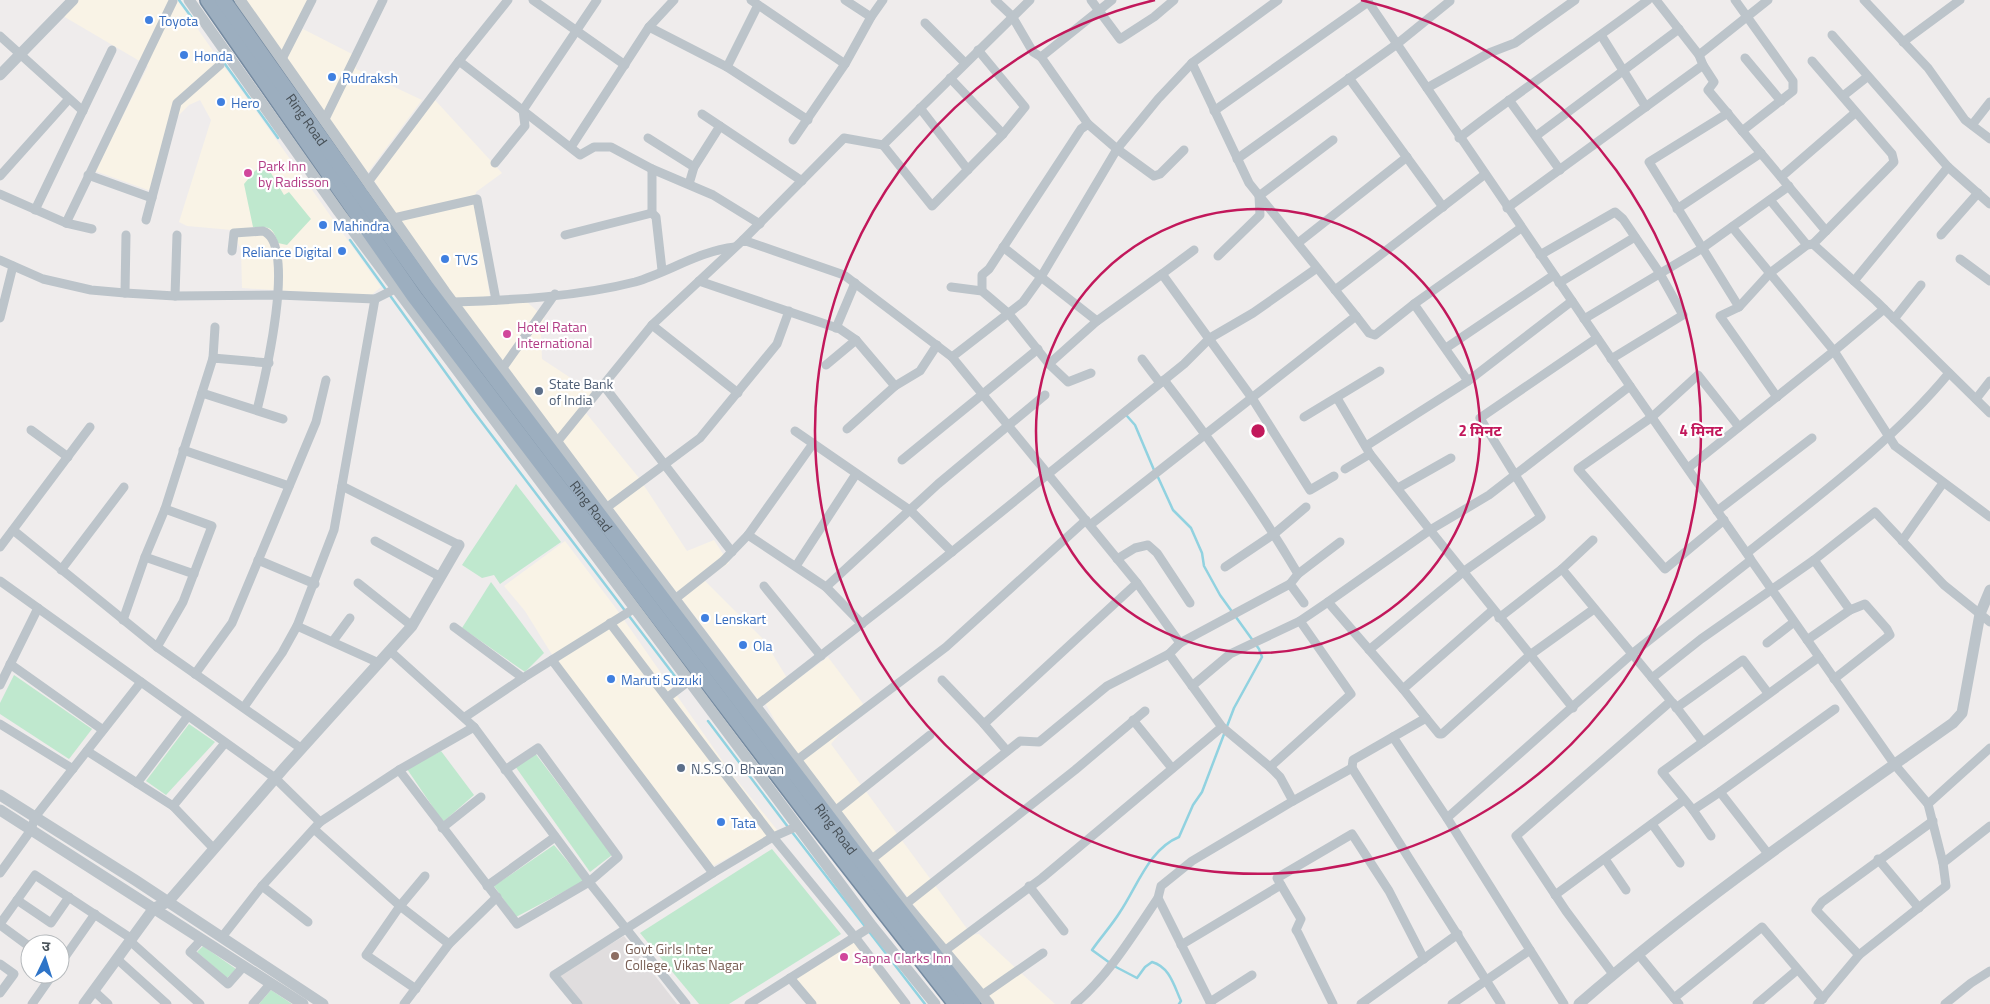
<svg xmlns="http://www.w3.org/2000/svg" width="1990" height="1004" font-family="'Titillium Web','Noto Sans Devanagari',sans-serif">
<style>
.commercial{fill:#f9f3e6}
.education{fill:#e0ddde}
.green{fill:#bfe8ce}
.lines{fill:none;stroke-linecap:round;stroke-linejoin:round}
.stream{stroke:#91d2e0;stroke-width:2.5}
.trunk-casing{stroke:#758ba1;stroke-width:18}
.minor{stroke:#bcc4ca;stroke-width:9}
.tertiary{stroke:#bcc4ca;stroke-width:11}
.trunk{stroke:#9caebf;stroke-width:15}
.ring{fill:none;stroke:#c2185b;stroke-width:2.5}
.shop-dot{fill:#3f7fe0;stroke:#fff;stroke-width:2}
.hotel-dot{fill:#d1479c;stroke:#fff;stroke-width:2}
.service-dot{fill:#5c6f8a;stroke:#fff;stroke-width:2}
.education-dot{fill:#8d6e63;stroke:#fff;stroke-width:2}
.labels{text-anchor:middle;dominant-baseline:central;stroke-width:4.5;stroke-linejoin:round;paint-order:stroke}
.shop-label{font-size:14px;fill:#366cbe;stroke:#fff;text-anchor:start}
.street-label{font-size:14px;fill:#475057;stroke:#fff}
.hotel-label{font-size:14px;fill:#b23c85;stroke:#fff;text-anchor:start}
.service-label{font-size:14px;fill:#4e5e75;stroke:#fff;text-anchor:start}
.education-label{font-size:14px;fill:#785e54;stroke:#fff;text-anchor:start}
.centre{fill:#c2185b;stroke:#fff;stroke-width:2.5}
.ring-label{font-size:15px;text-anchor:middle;font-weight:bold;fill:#c2185b;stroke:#fff;stroke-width:4.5;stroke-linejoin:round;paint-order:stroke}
</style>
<rect width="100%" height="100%" fill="#efecec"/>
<g class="commercial">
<polygon points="77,0 177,0 381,287 370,296 242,288 241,250 232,230 187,226 179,222 211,120 200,100 189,105 175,119 151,191 95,171 148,66 63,16"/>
<polygon points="244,0 308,0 282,54"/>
<polygon points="303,29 354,55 356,69 422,100 366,175 286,57"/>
<polygon points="434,99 502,173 476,192 475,204 490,297 527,302 544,317 541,336 542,359 595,394 556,437 418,248 373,179"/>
<polygon points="586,413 639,478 687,551 714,540 729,563 704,580 764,640 787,678 759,701 562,441"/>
<polygon points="565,541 615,607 731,773 778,831 711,867 551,653 525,611 504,586"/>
<polygon points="828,657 864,705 831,744 968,930 946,947 784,737 765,703"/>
<polygon points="979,934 1034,985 1055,1004 993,1004 948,951 970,935"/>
<polygon points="855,939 903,1004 816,1004 794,979"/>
</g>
<polygon class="education" points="624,936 677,1004 581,1004 559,975"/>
<g class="green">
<path d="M 265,163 L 284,195 L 289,192 L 311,219 L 287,245 L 278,243 C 272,226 270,227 253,227 L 244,184 L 255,171 Z"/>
<polygon points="516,484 561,542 500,584 494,575 482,578 462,565"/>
<polygon points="491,582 544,653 525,672 462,628"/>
<polygon points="14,675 92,729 69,759 0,714 0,703"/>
<polygon points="189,724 215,742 166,795 146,781"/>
<polygon points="441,751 474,795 443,822 407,769"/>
<polygon points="535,753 612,855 590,872 515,766"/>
<polygon points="554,845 584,881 516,917 494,886"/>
<polygon points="772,849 841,934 729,1004 699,1004 640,933"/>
<polygon points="203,946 236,969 227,978 197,952"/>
<polygon points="271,990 292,1004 259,1004"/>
</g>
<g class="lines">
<g class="stream">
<polyline points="179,0 195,22"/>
<polyline points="217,53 278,138"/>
<polyline points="350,240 474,412 680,683"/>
<polyline points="1127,416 1135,425 1154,470"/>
<polyline points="708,721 788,827"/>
<polyline points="792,832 925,1004"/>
<path d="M 1110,963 L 1092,950 C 1101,937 1112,925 1120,912 C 1137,887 1149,849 1179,837 L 1193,805 L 1202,792 L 1234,708 L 1262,657 L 1259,649 L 1220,595 L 1204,566 L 1202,553 L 1191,528 L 1173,510 L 1157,475"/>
<path d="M 1114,966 L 1137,978 L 1145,967 L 1152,962 C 1170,967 1174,986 1181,1001 L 1179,1004"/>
</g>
<defs>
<g id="trunk">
<polyline points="208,0 414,296 806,812 956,1004"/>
<path id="s1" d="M 223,0 L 427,288 L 859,858 L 973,1004"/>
</g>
</defs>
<use href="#trunk" class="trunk-casing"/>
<g class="minor">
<polyline points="533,0 625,65"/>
<polyline points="751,0 845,64"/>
<polyline points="845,0 871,17 883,0"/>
<polyline points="995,0 1012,16 1033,52 1041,57 1112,0"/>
<polyline points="1091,0 1120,39 1154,17 1174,0"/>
<polyline points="1367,0 1630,386 1489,495 1430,530 1573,708"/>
<polyline points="1735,0 1793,81 1793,91 1742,131"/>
<polyline points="1864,0 1928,68 1965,120 1990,139"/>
<polyline points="925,23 965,63"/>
<polyline points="649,27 727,67 808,120"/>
<polyline points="1601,35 1646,107"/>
<polyline points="1832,35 1948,167"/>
<polyline points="0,36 83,111"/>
<polyline points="1903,42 1960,0"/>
<polyline points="1699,55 1768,0"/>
<polyline points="1041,57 1088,124"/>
<polyline points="1745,58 1781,101"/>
<polyline points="282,59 312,0"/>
<polyline points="459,61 580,155 594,147 611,147 652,169 713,195 760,224"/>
<polyline points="1812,61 1892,154 1894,162 1826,231"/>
<polyline points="1703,65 1714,82 1708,90 1826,231 1813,244 1876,301 1990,413"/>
<polyline points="727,67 758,5"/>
<polyline points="950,78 1003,134"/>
<polyline points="1349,78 1443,207"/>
<polyline points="1427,88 1489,53 1515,43 1575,0"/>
<polyline points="1843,96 1867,77"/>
<polyline points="1509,100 1560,170"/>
<polyline points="920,108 968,170"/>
<polyline points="1214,111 1368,2"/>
<polyline points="1728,113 1649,162 1739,307 1720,316 1777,397"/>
<polyline points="702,114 802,181"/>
<polyline points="325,119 383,0"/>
<polyline points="1972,125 1990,102"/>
<polyline points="1536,136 1679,29"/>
<polyline points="648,138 694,167"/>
<path d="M 1459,138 C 1520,90 1586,47 1648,0"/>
<polyline points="793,140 845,64 871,17"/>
<polyline points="883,145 932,206 1003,134 1025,107 978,50"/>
<polyline points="571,147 649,27 674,0"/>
<polyline points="1237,159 1397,44 1450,1"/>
<polyline points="495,163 525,126 523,110 597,0"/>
<polyline points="652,169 652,213 656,217 662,270"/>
<polyline points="88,175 152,198"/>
<polyline points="0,176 68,100"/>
<polyline points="1781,177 1855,113"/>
<polyline points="689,184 694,167 720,126"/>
<polyline points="370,187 368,182 459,61 508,0"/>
<polyline points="0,194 66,223 173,1"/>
<polyline points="1770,200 1807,245"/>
<polyline points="1507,208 1703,65 1699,55 1656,0"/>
<polyline points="1677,209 1761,153"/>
<polyline points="35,210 112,50"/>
<polyline points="394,218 477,199 496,300"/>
<polyline points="146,220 177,103 220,65"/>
<polyline points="66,223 92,229"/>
<polyline points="1732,227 1834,351 1884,309"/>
<polyline points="1521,228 1414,304 1468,381 1572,301"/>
<polyline points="565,235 652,213"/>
<polyline points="1941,235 1978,193"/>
<polyline points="743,240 844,138 883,145 1030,0"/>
<polyline points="1298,243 1407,157"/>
<path d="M 232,251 L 234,233 L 263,231 C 298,243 264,382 257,410"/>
<polyline points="1540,255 1615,212 1623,219 1659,272 1683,315 1611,359"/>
<polyline points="1218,256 1260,215 1259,196 1333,140"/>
<polyline points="1960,259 1990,281"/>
<polyline points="0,260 43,279 91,290 125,293 175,296 278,295 375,299 397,288"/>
<polyline points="1162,274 1194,250"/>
<polyline points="699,281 840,329 856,340 895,386 920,371 937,345"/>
<polyline points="1854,281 1948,167 1990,204"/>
<polyline points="1559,283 1635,237"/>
<polyline points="951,287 982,291 1009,314 1049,364"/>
<polyline points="1335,290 1484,175"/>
<polyline points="982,291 982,275 989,269 1081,129 1088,124 1117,149 1154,176 1160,174 1184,150"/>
<polyline points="125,293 126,235"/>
<polyline points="175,296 177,235"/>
<path d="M 453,302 C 512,300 577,297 635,282 C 669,272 699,251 735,247"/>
<polyline points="1739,307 1770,273 1807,245 1813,244"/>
<polyline points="1356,316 1369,333 1375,335 1414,304"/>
<polyline points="0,318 13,266"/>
<polyline points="1584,319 1701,249 1789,186"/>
<polyline points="1894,319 1921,285"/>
<polyline points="1097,321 1041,277 1117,149 1158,99 1192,63"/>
<polyline points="652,325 738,393"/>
<polyline points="836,328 855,283"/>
<polyline points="1446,348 1554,275"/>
<polyline points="952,357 1023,302 1041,277 1003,247"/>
<polyline points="213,358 215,327"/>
<polyline points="1142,359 1160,383"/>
<polyline points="826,365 856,340"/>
<polyline points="502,369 555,294"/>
<polyline points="1091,373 1068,382 1049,364 1097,321 1162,274 1252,398 1310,490 1334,476"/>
<path d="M 1164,380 C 1212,442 1258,506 1298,574 L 1290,584 L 1304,603"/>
<polyline points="604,386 732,552"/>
<polyline points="1630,386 1750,558"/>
<polyline points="202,393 283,419"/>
<polyline points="1337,398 1370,454 1430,530 1328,602 1403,689 1426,718 1393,737"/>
<polyline points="1976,399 1990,381"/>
<polyline points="1304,417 1380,371"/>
<polyline points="847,429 895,386"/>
<polyline points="31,430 68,457"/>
<polyline points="795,431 911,511 952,552"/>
<polyline points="557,442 652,325 743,240 844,275 952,357 1137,583 1180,643 1169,654 1222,727 1270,767 1280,777 1293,801 1192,861 1161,886 1158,898 1211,1004"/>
<polyline points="1366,446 1468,381"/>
<polyline points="183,450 289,486"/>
<polyline points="902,460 1038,349"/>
<polyline points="1688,468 1834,351 1895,446 1990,517"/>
<polyline points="1345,469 1370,454"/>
<polyline points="342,486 459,545"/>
<polyline points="1398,488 1451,458"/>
<polyline points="606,508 700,438 777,344 789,311"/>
<polyline points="1717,511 1812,438"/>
<polyline points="1724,520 1665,569 1578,469 1652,417 1698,375 1739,427"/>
<polyline points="1090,525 1356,316 1249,183 1192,63 1278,0"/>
<polyline points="13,530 157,647 302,749"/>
<polyline points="748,535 826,587 862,624"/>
<polyline points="375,541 439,576"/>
<polyline points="1902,541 1943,483"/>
<polyline points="0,547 90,427"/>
<path d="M 1747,553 C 1817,497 1892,442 1949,373"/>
<polyline points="145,557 194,574"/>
<polyline points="1117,559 1135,548 1148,545 1157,553 1190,603"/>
<polyline points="258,560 315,584"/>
<polyline points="796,566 856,474"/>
<polyline points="1225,567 1274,534 1306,507"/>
<polyline points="1562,569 1671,701 1516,836 1566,911 1613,974"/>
<polyline points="61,570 124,487"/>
<polyline points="1298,574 1340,542"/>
<polyline points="0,581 275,778 320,822"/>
<polyline points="358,583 412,626"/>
<polyline points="764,586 821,656"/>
<polyline points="826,587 938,484 1045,395"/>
<polyline points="675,599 723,561 748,535 812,445"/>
<polyline points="1499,618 1562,569 1593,540"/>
<polyline points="123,620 145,557 165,509 213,358 269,363"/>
<polyline points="610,623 773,837 855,937 906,1004"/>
<polyline points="297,626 379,663"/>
<polyline points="454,627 523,678"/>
<polyline points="1807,640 1850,610 1814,560 1875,512 1944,585 1990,622"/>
<polyline points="333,641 350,618"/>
<polyline points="1180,643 1290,584"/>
<polyline points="1767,643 1794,622"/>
<polyline points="157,647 183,602 212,526 165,509"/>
<polyline points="1369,650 1463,572 1541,517 1480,418 1597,338"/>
<polyline points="390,651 474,727 589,882 686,1004"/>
<polyline points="552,660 713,873"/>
<polyline points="10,664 103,730"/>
<polyline points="195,674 232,623 316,422 326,380"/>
<polyline points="1652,678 1701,639 1814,560"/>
<polyline points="1834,679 1890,635 1887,629 1865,604 1850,610"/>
<polyline points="942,680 984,724 1137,583"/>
<polyline points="0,685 38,608"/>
<polyline points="1192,686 1230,654 1300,621"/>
<polyline points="1403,689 1493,610"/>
<polyline points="668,697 689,681"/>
<polyline points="1673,703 1703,742"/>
<polyline points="756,706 900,594 1184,364 1210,338 1253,313 1317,268"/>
<polyline points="244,707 282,653 297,626 334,530 375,299"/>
<polyline points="1676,708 1743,660 1768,693"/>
<polyline points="465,717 523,678 635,608"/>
<polyline points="1426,718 1439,734 1442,734 1530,655 1594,609"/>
<polyline points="1133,720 1171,767"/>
<polyline points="0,724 73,769"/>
<polyline points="984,724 1007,751"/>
<polyline points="87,751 173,806 214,849"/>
<polyline points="797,760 946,647 1086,520"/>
<polyline points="1270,767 1351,694 1300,621 1328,602"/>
<polyline points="1352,768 1353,760 1393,737 1447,818 1564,1004"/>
<polyline points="399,770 517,924 589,882 618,857 538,748 505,770"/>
<polyline points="137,783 188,716"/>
<polyline points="1720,792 1693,810 1662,772 1819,657"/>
<polyline points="1293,801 1352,768 1501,1004"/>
<polyline points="1928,804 1990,748"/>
<polyline points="173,806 225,743"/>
<polyline points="1693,810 1711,836"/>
<polyline points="830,815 930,735"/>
<polyline points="1447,818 1633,653 1751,560 1895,765 1928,804 1943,863 1990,826"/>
<polyline points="1652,824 1680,863"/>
<polyline points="442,828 481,797"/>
<polyline points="315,830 400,906 449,944"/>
<polyline points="1769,855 1720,792 1835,709"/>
<polyline points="872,859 1020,741 1039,742 1107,686 1169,654"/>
<polyline points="1605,859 1626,890"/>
<polyline points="1878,859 1919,908"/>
<polyline points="0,873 31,830 35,817 141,682"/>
<polyline points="1281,885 1277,878 1352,834 1389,891 1424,959"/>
<polyline points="262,886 308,922"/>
<polyline points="487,886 555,837"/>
<polyline points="1029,886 1064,931"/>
<polyline points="1555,895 1684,800"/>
<polyline points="17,900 51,923 69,897"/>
<polyline points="902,907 1075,770 1145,711"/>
<polyline points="0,924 35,875 132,939"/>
<polyline points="0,925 30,947"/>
<polyline points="222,937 262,886 320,822 399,770 474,727"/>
<polyline points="202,939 190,952 228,984 244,966"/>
<polyline points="130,941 200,1004"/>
<polyline points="1181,945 1281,885 1301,919 1296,930 1298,933 1333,1004"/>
<polyline points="943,952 1042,878 1222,727"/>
<polyline points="1639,955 1679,1004"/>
<polyline points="1859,955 1816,910 1822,902 1933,821"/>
<polyline points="117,959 167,1004"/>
<polyline points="0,964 14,974 0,993"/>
<polyline points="60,964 95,914"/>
<polyline points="790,978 812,1004"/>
<polyline points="416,989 366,955 400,906 425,876"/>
<polyline points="94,991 108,1004"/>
<polyline points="981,996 1043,953"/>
<polyline points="1674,998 1762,927 1823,999"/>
<polyline points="1210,1002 1252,975"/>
<polyline points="32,1004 53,974"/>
<polyline points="253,1004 271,983"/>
<polyline points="404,1004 449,944 497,897"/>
<polyline points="578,1004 554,975 713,873 773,837 798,826"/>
<polyline points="749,1004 872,926"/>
<path d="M 1075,1004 C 1109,975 1133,935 1158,898"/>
<polyline points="1361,1004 1458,934"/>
<polyline points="1452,1004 1530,950"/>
<polyline points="1757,1004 1797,970"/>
<polyline points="1818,1004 1859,955 1946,886 1943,863"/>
<polyline points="1945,1004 1971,983 1990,971"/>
</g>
<g class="tertiary">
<polyline points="189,0 339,212 872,926 935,1004"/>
<polyline points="240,0 445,292 606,508 905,904 989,1004"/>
<polyline points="0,75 73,0"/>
<polyline points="0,795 135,880 323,1004"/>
<polyline points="0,810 303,1004"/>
<polyline points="84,1004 154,908 168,902 285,767 412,626 459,545"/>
<path d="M 1579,1004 C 1696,902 1826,813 1953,723 L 1962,713 L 1980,614 L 1990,590"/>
</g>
<use href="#trunk" class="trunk"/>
</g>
<g class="ring">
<circle cx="1258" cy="431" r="222"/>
<path d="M1361 0A443 443 0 1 1 1155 0"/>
</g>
<g class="shop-dot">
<circle cx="149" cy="20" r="5"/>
<circle cx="184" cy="55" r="5"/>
<circle cx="332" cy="77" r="5"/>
<circle cx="221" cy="102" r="5"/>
<circle cx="323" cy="225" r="5"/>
<circle cx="342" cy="251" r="5"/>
<circle cx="445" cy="259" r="5"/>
<circle cx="705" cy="618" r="5"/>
<circle cx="743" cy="645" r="5"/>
<circle cx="611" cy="679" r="5"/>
<circle cx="721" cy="822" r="5"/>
</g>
<g class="hotel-dot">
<circle cx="248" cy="173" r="5"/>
<circle cx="507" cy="334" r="5"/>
<circle cx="844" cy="957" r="5"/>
</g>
<g class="service-dot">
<circle cx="539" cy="391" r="5"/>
<circle cx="681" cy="768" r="5"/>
</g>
<circle class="education-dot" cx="615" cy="956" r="5"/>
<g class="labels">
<g class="shop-label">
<text x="159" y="20">Toyota</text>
<text x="194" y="55">Honda</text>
<text x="342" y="77">Rudraksh</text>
<text x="231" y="102">Hero</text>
<text x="333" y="225">Mahindra</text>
<text x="332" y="251" text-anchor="end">Reliance Digital</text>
<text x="455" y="259">TVS</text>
<text x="715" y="618">Lenskart</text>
<text x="753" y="645">Ola</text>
<text x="621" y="679">Maruti Suzuki</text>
<text x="731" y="822">Tata</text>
</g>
<g class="street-label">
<text stroke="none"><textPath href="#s1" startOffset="146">Ring Road</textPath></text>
<text stroke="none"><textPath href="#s1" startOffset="626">Ring Road</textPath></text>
<text stroke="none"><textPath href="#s1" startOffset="1031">Ring Road</textPath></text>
</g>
<g class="hotel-label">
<text x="258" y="165">Park Inn<tspan x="258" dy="16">by Radisson</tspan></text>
<text x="517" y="326">Hotel Ratan<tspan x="517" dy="16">International</tspan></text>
<text x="854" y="957">Sapna Clarks Inn</text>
</g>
<g class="service-label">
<text x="549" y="383">State Bank<tspan x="549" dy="16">of India</tspan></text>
<text x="691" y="768">N.S.S.O. Bhavan</text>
</g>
<g class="education-label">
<text x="625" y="948">Govt Girls Inter<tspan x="625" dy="16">College, Vikas Nagar</tspan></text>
</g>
</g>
<circle cx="1258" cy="431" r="8" class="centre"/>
<g class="ring-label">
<text x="1480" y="436">2 मिनट</text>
<text x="1701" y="436">4 मिनट</text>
</g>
<g transform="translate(45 959) rotate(4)"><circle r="24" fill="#ffffff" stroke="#b5b9bc"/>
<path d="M0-4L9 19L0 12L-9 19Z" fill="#2e74c8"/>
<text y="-8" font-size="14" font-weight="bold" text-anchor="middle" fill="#475057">उ</text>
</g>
</svg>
